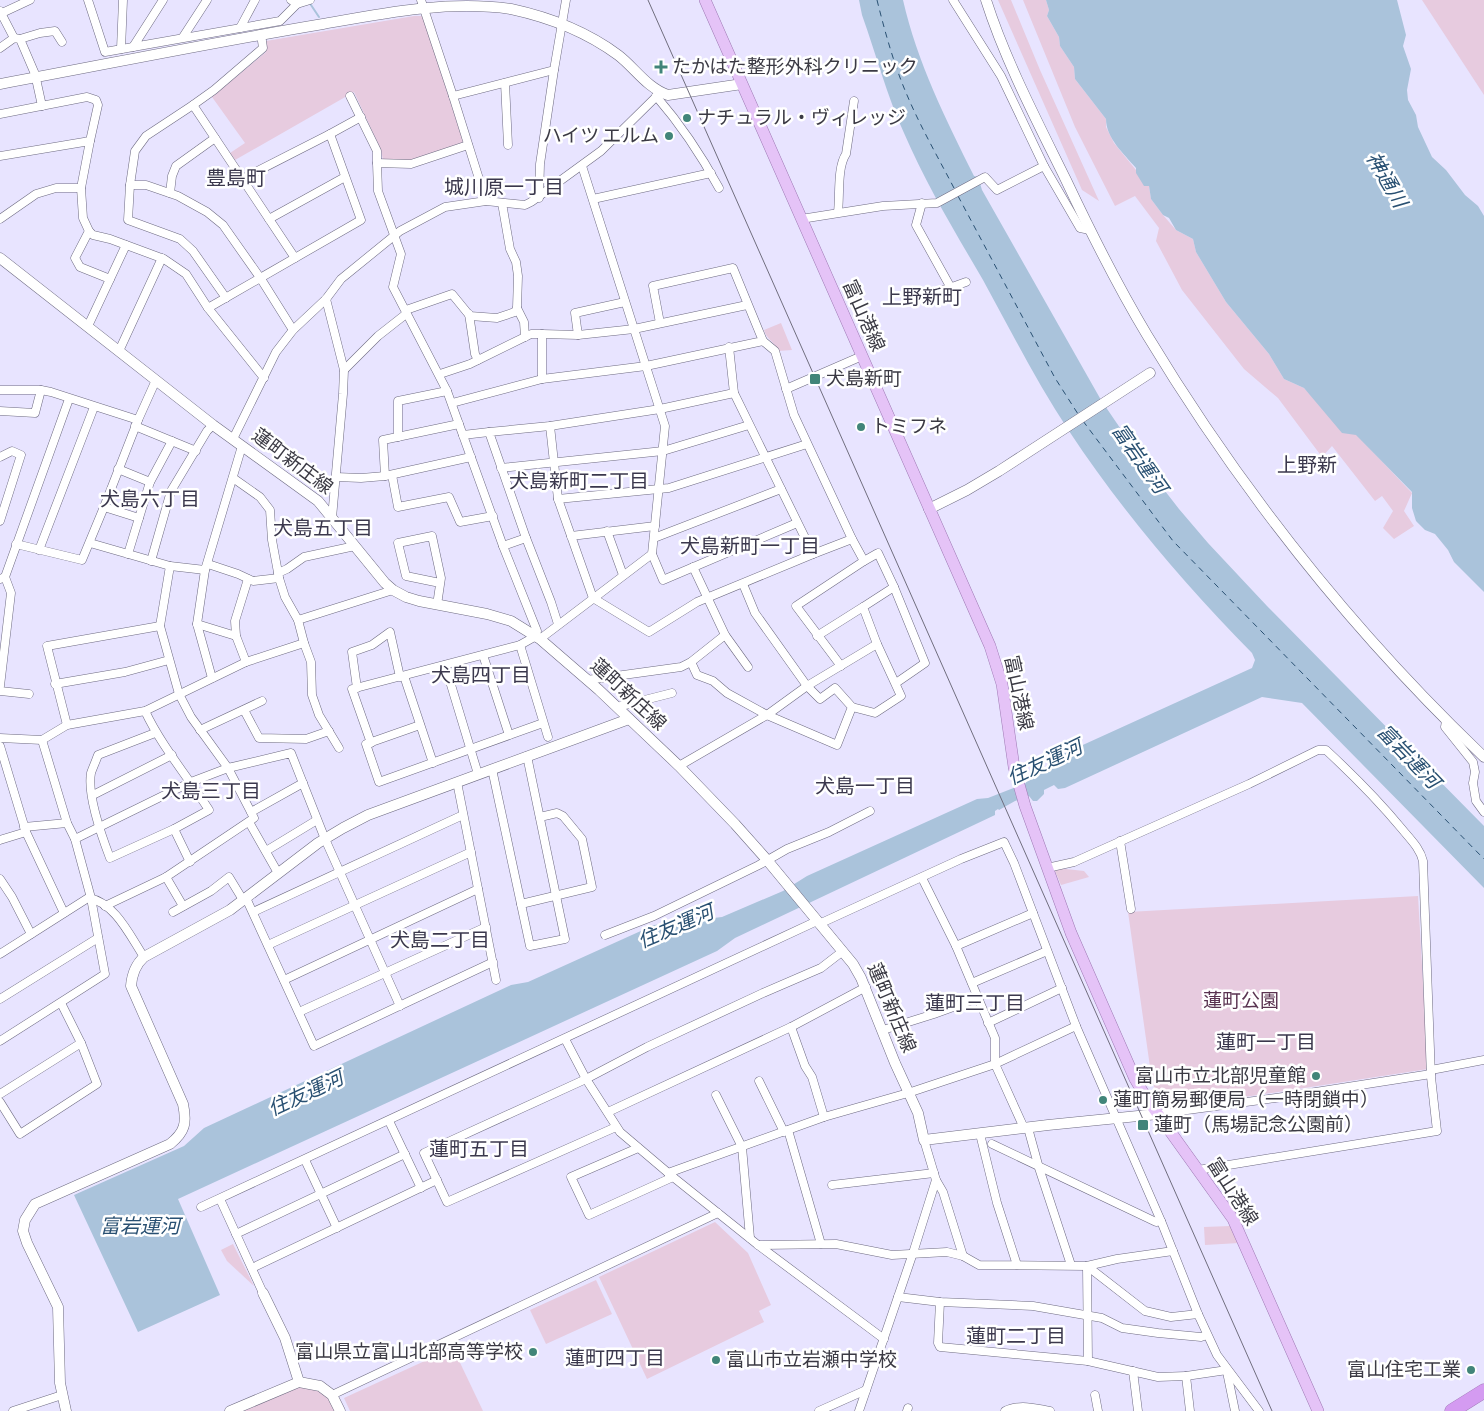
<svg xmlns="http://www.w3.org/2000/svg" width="1484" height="1411" font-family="'Sofia Sans Condensed','Noto Sans JP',sans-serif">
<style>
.green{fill:#e7cbdf}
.water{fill:#aac3db}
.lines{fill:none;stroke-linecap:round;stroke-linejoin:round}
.stream{stroke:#aac3db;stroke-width:2}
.ferry{stroke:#295072;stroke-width:1;stroke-dasharray:6 5;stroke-linecap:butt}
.street-casing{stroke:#6e6b82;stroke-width:9}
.secondary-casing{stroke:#6e6b82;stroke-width:11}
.primary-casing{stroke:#9e79b4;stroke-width:12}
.highway-casing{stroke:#9e79b4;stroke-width:15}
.street{stroke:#fff;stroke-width:8}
.secondary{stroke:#fff;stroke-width:10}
.primary{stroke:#e5c3f7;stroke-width:11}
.highway{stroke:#d49bf1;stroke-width:14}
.tram{stroke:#706e7e;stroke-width:1}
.poi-dot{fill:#418579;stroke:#fff;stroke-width:2}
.labels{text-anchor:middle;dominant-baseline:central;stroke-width:5;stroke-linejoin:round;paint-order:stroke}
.poi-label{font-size:19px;fill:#3b3a44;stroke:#fff;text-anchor:start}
.street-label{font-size:19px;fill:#3b3a44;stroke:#fff}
.park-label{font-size:19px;fill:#5a3351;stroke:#fff}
.neighbourhood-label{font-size:20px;fill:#3b384d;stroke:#fff}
.water-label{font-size:20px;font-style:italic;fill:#295072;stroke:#fff}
</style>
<rect width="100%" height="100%" fill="#e8e4ff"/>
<g class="green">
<polygon points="998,0 1011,0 1040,70 1099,201 1082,190"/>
<polygon points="1023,0 1046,0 1049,10 1047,16 1059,37 1060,46 1074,67 1075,79 1106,119 1106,127 1114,143 1149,186 1151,199 1163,215 1176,230 1193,239 1196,252 1226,302 1269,354 1284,379 1304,388 1318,403 1356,434 1412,493 1404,511 1414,526 1394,539 1383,528 1393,511 1382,496 1375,501 1332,446 1322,457 1278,398 1244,369 1182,290 1156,241 1159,228 1135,196 1115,206 1075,127"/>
<polygon points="1421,0 1484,0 1484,95 1422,0"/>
<polygon points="414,16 423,16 463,141 462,144 413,160 383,160 381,150 354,92 235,160 230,153 245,143 212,97 266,52 266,41"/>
<path d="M 781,323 L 792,350 L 778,351 C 775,342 766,339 764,330 Z"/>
<polygon points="1057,868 1084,871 1089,877 1061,885 1055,871"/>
<polygon points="1418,896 1428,1069 1173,1108 1159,1104 1153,1095 1156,1092 1152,1081 1128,912"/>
<polygon points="715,1222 748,1253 771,1305 759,1311 764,1322 647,1379 599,1277"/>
<polygon points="1230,1226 1239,1243 1205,1245 1204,1227"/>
<polygon points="233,1244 254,1286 227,1261 221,1250"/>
<polygon points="596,1280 612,1314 546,1344 530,1310"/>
<polygon points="453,1348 483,1411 350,1411 344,1398"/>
<polygon points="288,1386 320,1386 340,1411 230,1411"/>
</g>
<g class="water">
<path d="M 859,0 L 903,0 C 917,62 946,120 974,176 L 978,177 L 982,190 L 1101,400 L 1148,469 L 1179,509 L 1208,543 L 1267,606 L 1484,826 L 1484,888 L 1302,703 L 1262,697 L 1065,788 L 1058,789 L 1054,785 L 1044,790 L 1044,794 L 1037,801 L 1033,801 L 1029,796 L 1015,801 L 999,810 L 998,809 L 995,811 L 995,815 L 735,938 L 717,951 L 178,1199 L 220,1295 L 138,1332 L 74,1195 L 184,1146 L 204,1128 L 511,985 L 528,982 L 654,925 L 722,917 L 783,891 L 807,876 L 977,799 L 988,798 L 1026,783 L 1028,776 C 1037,772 1046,775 1052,768 L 1052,759 L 1252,668 L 1255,660 L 1252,653 C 1185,585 1122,511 1069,431 C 1037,383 1011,331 983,280 C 955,232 926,184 904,133 C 887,96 876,54 862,15 Z"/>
<path d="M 1046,0 L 1397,0 L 1406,35 L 1403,46 L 1411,69 L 1407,90 L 1408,100 L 1416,115 L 1418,127 L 1432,157 L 1446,170 L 1465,195 L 1478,206 L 1484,216 L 1484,592 L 1454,562 L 1448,550 L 1435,534 L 1425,530 L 1416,521 L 1412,508 L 1412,492 L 1356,435 L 1342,433 L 1304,388 L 1284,379 L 1269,354 L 1226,302 L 1196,252 L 1193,239 L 1176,230 L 1169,218 L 1163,215 L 1151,199 L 1149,186 L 1144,186 L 1136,173 L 1136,168 C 1124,154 1106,138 1106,119 L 1075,79 L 1074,67 L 1060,46 L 1059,37 L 1047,16 L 1049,10 Z"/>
</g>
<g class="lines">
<polyline class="stream" points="309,2 319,17"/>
<g class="ferry">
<path d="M 877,0 C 885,32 894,65 907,95 C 921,128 939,159 955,190"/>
<polyline points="958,196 1055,378 1078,414"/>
<polyline points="1083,421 1173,541 1484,859"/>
</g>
<defs>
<g id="street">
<polyline points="88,0 105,52 133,47"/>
<polyline points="163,0 133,47 280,21 297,4 291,0"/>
<polyline points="421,0 453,96 486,201"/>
<polyline points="953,0 1001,76 1044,166"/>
<polyline points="297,4 310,0"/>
<polyline points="0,11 14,38"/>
<polyline points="0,14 30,0"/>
<polyline points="240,28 255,0"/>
<polyline points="183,37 207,0"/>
<polyline points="20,39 40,33 55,31 62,42"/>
<polyline points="0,48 14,38 20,39 35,74 42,106"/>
<polyline points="121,49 123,0"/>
<polyline points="505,83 508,145"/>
<polyline points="350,96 377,151 377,163"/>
<polyline points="453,96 554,70 566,0"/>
<path d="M 656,96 C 682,126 700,153 719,188"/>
<polyline points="193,105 214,90 263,48 261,34"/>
<polyline points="0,114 87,97 96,100 98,105 90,141 0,156"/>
<polyline points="330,134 361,117"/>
<polyline points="90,141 81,188 83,218 89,231 93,235 110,239 164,259 186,274 208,308 264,378"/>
<polyline points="130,185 128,220 180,239 193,251 226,298"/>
<polyline points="170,193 172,176 176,166 215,138"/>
<polyline points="539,198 540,164 554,70"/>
<polyline points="593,199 711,173"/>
<polyline points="922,203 916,225 951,288"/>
<path d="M 838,212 C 840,196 837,167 846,154 L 854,101"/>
<polyline points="0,219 36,194 56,188 81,188"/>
<polyline points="269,219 345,177"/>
<polyline points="801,219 883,206 937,203 985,177 997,190 1044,166 1080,228 1090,230"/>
<polyline points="89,231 75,258 80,267 110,279"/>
<polyline points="326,299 344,370 343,394 332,518"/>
<polyline points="913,301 966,282"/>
<polyline points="208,308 361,220 330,134 242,179"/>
<polyline points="517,308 524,322 525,337"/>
<polyline points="406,310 452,294 470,316 497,318 515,312 517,308 518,276 516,262 510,249 502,203"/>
<polyline points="469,314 475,354 478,360"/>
<polyline points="88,326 126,245"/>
<polyline points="293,330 261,279 223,225 207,212 178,196 146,185 130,185 135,151 146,136 193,105 295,258"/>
<polyline points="578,335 575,313 625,302"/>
<polyline points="119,351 162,258"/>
<polyline points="344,370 378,336 406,314"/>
<polyline points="440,374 470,364 531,334 542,334"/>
<polyline points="542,379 542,334 578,335 634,329 747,305"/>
<polyline points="786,389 862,356"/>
<polyline points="0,390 41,390 51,392 138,420 104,507 82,560 16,544"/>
<polyline points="452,403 542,379 646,366 763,341 733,268 653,286 660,323"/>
<polyline points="0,411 35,413 41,390"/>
<polyline points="138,420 156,380"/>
<polyline points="135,426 196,451"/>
<polyline points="550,426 558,499 593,598 649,632 697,602 813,554 734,393 729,347"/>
<polyline points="463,435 489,432"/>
<polyline points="398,437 398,401 447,391"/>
<polyline points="233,439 276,352 293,330 326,299 341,279 400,231 445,207 486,201 525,205 531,202 601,151 661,92"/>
<polyline points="0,457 12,451 21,455 0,521"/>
<polyline points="501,468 663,451 749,425"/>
<polyline points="118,469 150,482"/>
<polyline points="392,475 398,507 449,497 460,522 493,516"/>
<polyline points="385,476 383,440 459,424"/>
<polyline points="336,477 361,478 385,476 471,457"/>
<polyline points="233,478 260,497 270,510 272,540 279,578 285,597 298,620"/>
<polyline points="558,499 669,488 807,444"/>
<polyline points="104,507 139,518"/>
<polyline points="607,531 623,575"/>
<polyline points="571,536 655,526"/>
<polyline points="654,538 781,489"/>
<polyline points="90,543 170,566"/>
<polyline points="503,546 526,538"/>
<polyline points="39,550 94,407"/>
<polyline points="128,554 150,482 172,441"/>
<polyline points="652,554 663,580 797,523"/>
<polyline points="813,554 852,539"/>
<polyline points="151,561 171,491 207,431 213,425"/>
<polyline points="208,564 238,574 253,581 279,578"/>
<polyline points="693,567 725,635 748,667"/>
<polyline points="205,570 197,624 212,678"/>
<polyline points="278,573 287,569 304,557 355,546"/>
<polyline points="0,579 5,577 69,399"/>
<polyline points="894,587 925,663 896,683"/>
<polyline points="437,605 441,578 432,536 398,543 406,576 440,583"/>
<polyline points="197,624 236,636"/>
<polyline points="558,624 551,602 526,538 489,432 550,426 660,409 734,393"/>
<polyline points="817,636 863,607"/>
<polyline points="540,639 652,554 665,426 582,166"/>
<polyline points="304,643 311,662 312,695 319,715 339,748"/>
<polyline points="520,645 548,737"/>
<polyline points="483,655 509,735"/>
<polyline points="246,662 236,636 235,621 248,579"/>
<polyline points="691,662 725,635"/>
<polyline points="445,665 478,774"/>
<polyline points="841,666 796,606 864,561"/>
<polyline points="404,676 433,763"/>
<polyline points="587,680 681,667 691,662 697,675 713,681 727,693 767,715 837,745 852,707 835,688 820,699 807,686 755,613 743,584"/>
<polyline points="55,684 125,672 169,660"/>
<polyline points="0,686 11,593 5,577"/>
<polyline points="357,688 352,652 372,645 390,632 400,677"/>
<polyline points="0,691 29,694"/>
<polyline points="617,707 672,693"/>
<polyline points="852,707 875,713 901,696 877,644"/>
<polyline points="244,710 259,738 306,739 329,731"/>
<path d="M 145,711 C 162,747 188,777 209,810 L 174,829 L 110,858 C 102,837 87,795 91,773 C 93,767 96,761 98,755 L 155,733"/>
<polyline points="1446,721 1445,727 1473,762 1475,772 1473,783 1476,801 1484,812"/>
<polyline points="67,725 47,646 160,626"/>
<polyline points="420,725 366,744 379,782 543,723"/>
<polyline points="200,730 262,701"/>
<polyline points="0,738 42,740 67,725 145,711 246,662 304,643 298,620 393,590"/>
<polyline points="371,743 352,689 520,645 536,636 537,631 503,546 447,391 393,287 401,254 378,191 377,163 411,164 468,145"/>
<polyline points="0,746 26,832 64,913"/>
<polyline points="679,766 767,715 807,686 877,644 863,607 894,587 878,553 864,561 852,539 794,415 775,351 763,341"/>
<polyline points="492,769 530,946 565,939 527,756"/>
<polyline points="457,782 496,980"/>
<polyline points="93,795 172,755"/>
<polyline points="251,812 303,783"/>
<polyline points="249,822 278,873"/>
<polyline points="24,827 67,823"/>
<polyline points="174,829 190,862"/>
<polyline points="75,839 191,782 228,768 291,753 325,839 400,1006"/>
<polyline points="0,840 26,832"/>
<polyline points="1120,841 1131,909"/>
<polyline points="266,851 317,820"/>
<path d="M 1047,868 L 1074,862 L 1249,784 L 1318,750 L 1326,750 C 1353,775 1378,800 1402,829 C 1410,839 1420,848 1423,861 L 1431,1077 L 1437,1131 L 1198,1170"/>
<polyline points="166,877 183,906"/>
<polyline points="922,878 956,946 995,1038 995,1064 1024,1128"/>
<polyline points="0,879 12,897 31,934"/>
<polyline points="246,898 314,1046 493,962"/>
<polyline points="521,904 592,887 582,839 563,816 557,813 540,817"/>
<polyline points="105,906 166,877 254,818 228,768 191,717 179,694 160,626 170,566 205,570 242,446"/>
<polyline points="173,912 211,891 229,877 243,900"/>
<polyline points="253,912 463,815"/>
<polyline points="819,924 961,859 1004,842 1014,863 1076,1026 1161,1221"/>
<polyline points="605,935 654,916 759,865 787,849 829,832 870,811"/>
<polyline points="268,945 471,852"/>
<polyline points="956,946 1033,913"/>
<path d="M 0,954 L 88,898 C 115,902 130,936 144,957"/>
<polyline points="284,980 478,889"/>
<polyline points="972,983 1047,951"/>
<polyline points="0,999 98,938"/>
<polyline points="299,1012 486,927"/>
<polyline points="988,1023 1062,988"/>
<polyline points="791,1027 805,1066 812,1077 824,1117"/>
<polyline points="883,1030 934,1014 978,998"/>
<polyline points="565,1039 586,1079 620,1132 673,1177 758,1245 884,1339"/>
<polyline points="0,1041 105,974 91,898 75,839 67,823 42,740"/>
<polyline points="1431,1070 1484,1060"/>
<polyline points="759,1081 784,1132"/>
<polyline points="0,1094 81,1043 61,1003"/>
<polyline points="716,1095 742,1147 750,1238"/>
<polyline points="0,1102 20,1134 97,1084 81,1043"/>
<polyline points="608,1112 791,1027 866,987"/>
<polyline points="1158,1114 1290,1096 1431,1074"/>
<polyline points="389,1121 421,1188"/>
<polyline points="616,1127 447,1202 424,1153 586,1079 647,1047 763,993 821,968 843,951"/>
<polyline points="1028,1128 1039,1168 1071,1265"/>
<polyline points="788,1130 821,1244"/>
<polyline points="980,1134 997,1203 1017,1265"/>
<polyline points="992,1144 1156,1222 1161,1221 1198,1314 1217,1355 1259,1411"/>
<polyline points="638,1148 571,1177 589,1215 673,1177"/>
<polyline points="305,1160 337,1228"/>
<polyline points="668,1173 824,1117 908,1093 995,1064 1076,1026"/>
<polyline points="936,1180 943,1192 963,1256"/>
<polyline points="832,1185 934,1173"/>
<polyline points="220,1199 263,1293"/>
<polyline points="201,1207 817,921"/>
<polyline points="236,1234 405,1154"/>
<polyline points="758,1245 836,1244 892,1255 947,1252 963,1256 979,1265 1087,1266 1117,1259 1173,1251"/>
<polyline points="1087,1266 1145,1311 1171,1317 1198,1314"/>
<polyline points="1087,1266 1088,1361"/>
<polyline points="252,1268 437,1180"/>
<polyline points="898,1297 940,1302 1033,1306 1102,1318 1122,1328 1158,1333 1201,1337 1207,1335"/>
<polyline points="940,1302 938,1343 940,1347 1088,1361 1158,1377 1186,1376"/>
<polyline points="1133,1371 1138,1411"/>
<polyline points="1227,1372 1235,1411"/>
<polyline points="332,1395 718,1213"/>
<polyline points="1095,1395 1098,1411"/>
<polyline points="13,1411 62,1395"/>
<polyline points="819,1411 866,1390"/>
<polyline points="859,1411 913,1253 936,1180 924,1140"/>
<polyline points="907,1411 908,1408"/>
<path d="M 1005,1411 C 1018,1404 1036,1408 1050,1411"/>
<polyline points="1190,1411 1186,1376 1227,1370"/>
</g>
<g id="secondary">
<path d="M 986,0 C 1005,60 1038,123 1066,180 C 1091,233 1117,285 1147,335 C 1240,489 1354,633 1484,757"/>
<path d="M 0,84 C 108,64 215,42 323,24 C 384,13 449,0 511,9 C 548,17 587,32 618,55 C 634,67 647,88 668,95 L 742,84"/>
<polyline points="0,258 213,425 318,501 385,583 393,590 406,597 419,601 487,614 511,621 540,639 599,690 679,766 735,824 767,860 853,964 861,978 895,1063 918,1113 924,1140 1048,1125 1158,1114"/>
<polyline points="929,509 967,490 999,471 1150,373"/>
<polyline points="263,1293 285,1338 299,1382"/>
<path d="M 66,1411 L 60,1383 L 58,1307 L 27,1243 L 23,1231 L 25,1220 L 35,1204 L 170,1144 C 185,1132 187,1123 183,1104 L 131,986 C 132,974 135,965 144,957 L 230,910 L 318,843 L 343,828 L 368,815 L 629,719"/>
<polyline points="230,1411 299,1382 320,1386 332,1395 340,1411"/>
</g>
<polyline id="primary" points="705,0 990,646 1002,684 1014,767 1025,806 1071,933 1135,1079 1147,1099 1233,1219 1318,1411"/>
<polyline id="highway" points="1452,1411 1484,1391"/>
</defs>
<use href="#street" class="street-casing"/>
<use href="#secondary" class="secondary-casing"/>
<use href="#primary" class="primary-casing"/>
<use href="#highway" class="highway-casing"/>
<use href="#street" class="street"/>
<use href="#secondary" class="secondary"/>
<use href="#primary" class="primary"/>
<use href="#highway" class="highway"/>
<polyline class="tram" points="648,0 1272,1411"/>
</g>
<g class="poi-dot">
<path d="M658.5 59.5h5v5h5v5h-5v5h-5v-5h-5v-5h5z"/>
<circle cx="687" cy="118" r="5"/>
<circle cx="669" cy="136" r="5"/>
<rect x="809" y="373" width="12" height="12" rx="2.5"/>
<circle cx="861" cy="427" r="5"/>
<circle cx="1316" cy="1076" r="5"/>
<circle cx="1103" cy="1100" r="5"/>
<rect x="1137" y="1119" width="12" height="12" rx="2.5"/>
<circle cx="533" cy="1352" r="5"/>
<circle cx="716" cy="1360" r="5"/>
<circle cx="1471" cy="1370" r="5"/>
</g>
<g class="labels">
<g class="poi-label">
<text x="672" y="67">たかはた整形外科クリニック</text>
<text x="697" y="118">ナチュラル・ヴィレッジ</text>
<text x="659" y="136" text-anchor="end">ハイツ エルム</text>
<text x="826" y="379">犬島新町</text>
<text x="871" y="427">トミフネ</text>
<text x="1306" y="1076" text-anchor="end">富山市立北部児童館</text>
<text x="1113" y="1100">蓮町簡易郵便局（一時閉鎖中）</text>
<text x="1154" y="1125">蓮町（馬場記念公園前）</text>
<text x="523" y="1352" text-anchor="end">富山県立富山北部高等学校</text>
<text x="726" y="1360">富山市立岩瀬中学校</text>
<text x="1461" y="1370" text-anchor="end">富山住宅工業</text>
</g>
<g class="street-label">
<text transform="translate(863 316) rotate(66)">富山港線</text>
<text transform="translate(292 462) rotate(37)">蓮町新庄線</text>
<text transform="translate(1018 693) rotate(78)">富山港線</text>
<text transform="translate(628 695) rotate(43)">蓮町新庄線</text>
<text transform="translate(891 1008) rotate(67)">蓮町新庄線</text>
<text transform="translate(1232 1192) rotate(57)">富山港線</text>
</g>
<g class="park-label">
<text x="1241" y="1001">蓮町公園</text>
</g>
<g class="neighbourhood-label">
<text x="236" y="179">豊島町</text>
<text x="504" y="188">城川原一丁目</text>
<text x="922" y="298">上野新町</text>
<text x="1307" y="466">上野新</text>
<text x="579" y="482">犬島新町二丁目</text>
<text x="150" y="500">犬島六丁目</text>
<text x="323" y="529">犬島五丁目</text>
<text x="750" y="547">犬島新町一丁目</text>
<text x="481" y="676">犬島四丁目</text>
<text x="865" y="787">犬島一丁目</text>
<text x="211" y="792">犬島三丁目</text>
<text x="440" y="941">犬島二丁目</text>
<text x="975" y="1004">蓮町三丁目</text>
<text x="1266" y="1043">蓮町一丁目</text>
<text x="479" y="1150">蓮町五丁目</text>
<text x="1016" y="1337">蓮町二丁目</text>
<text x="615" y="1359">蓮町四丁目</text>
</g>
<g class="water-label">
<text transform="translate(1386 180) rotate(60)">神通川</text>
<text transform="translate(1139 459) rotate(55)">富岩運河</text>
<text transform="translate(1408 757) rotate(46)">富岩運河</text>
<text transform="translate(1045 763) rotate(-25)">住友運河</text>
<text transform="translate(676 927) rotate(-23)">住友運河</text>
<text transform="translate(306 1094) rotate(-25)">住友運河</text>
<text x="140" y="1227">富岩運河</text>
</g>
</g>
</svg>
